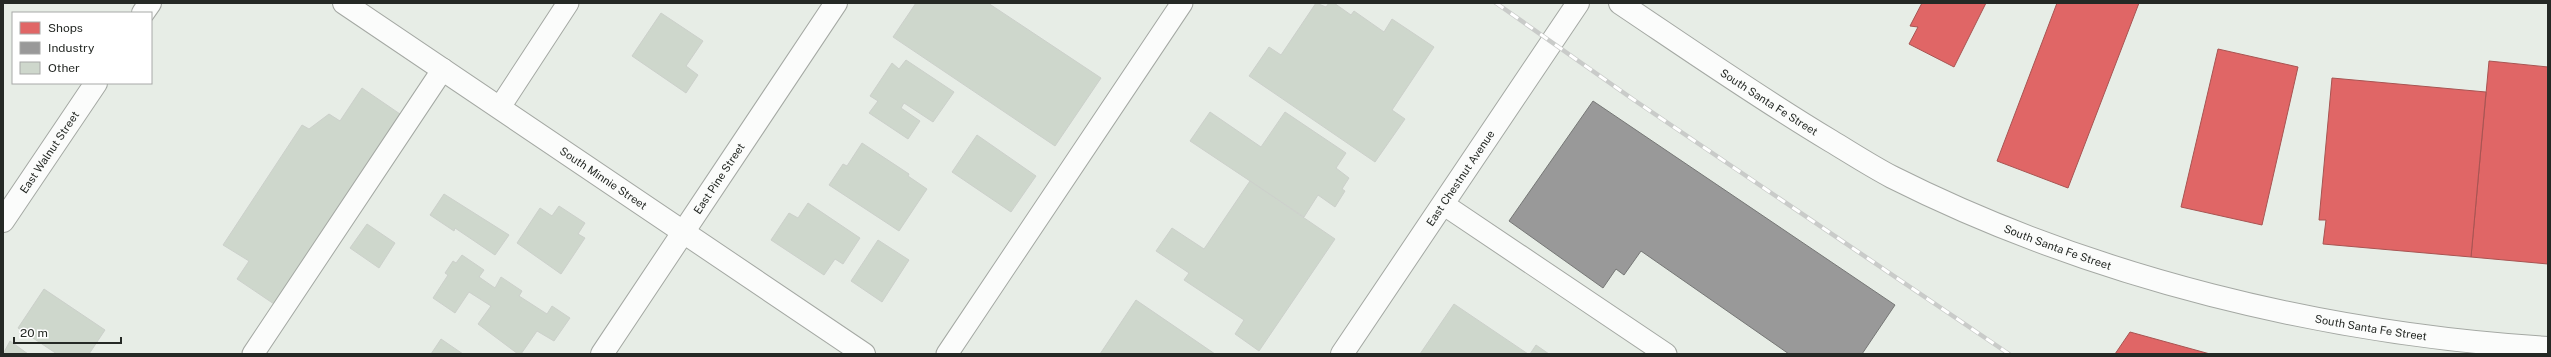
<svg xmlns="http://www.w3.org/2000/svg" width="2551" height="357" font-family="'Public Sans',sans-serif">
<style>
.shops{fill:#e06666;stroke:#a85452}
.industry{fill:#999;stroke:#767776}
.building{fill:#ced7cc;stroke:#ccd0cb}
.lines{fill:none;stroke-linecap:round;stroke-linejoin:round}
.lane-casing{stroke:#a4a8a3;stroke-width:23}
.street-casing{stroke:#a4a8a3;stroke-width:24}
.secondary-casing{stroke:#a4a8a3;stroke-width:24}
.lane{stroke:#fbfcfb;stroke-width:21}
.street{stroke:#fbfcfb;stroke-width:22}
.secondary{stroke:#fbfcfb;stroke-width:22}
.rail-casing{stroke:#c9cbc9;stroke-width:4.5}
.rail{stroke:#fff;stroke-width:3;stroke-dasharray:9;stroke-linecap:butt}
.labels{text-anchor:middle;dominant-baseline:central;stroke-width:4;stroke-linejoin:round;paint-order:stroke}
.street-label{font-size:11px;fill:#252925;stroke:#fff}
</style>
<rect width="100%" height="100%" fill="#e7ede6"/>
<g class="shops">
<polygon points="1922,3 1986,3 1954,67 1909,44 1918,27 1910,26"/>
<polygon points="2057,3 2139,3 2068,188 1997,161"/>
<polygon points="2218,49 2298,67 2262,225 2181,207"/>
<polygon points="2489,61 2548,67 2548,264 2471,257"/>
<polygon points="2332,78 2486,92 2471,257 2323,244 2326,220 2319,220"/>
<polygon points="2130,332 2210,354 2115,354"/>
</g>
<polygon class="industry" points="1593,101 1895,305 1862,354 1789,354 1641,251 1624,275 1616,269 1603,288 1509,221"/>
<g class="building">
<polygon points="916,3 988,3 1101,78 1055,146 893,37"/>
<polygon points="1316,3 1326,7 1329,3 1334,3 1351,15 1354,11 1384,32 1392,19 1434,47 1392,110 1405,119 1375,162 1249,76 1269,47 1281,55"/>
<polygon points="661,13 703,41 686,66 698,75 686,93 632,56"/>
<polygon points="906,60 954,92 933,122 904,103 901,108 920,121 908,139 869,113 878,101 870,96 892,63 899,69"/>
<polygon points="362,88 400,114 274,304 237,279 249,261 223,245 302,125 309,129 329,114 340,121"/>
<polygon points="1210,112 1261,147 1285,112 1346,153 1336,168 1349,178 1342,189 1345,191 1335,207 1318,195 1304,217 1190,141"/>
<polygon points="977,135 1036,176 1011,212 952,172"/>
<polygon points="862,143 909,174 908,176 927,189 899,231 829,185 843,164 847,166"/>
<polygon points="1250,181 1335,239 1259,351 1235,334 1244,320 1184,280 1189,273 1156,251 1172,228 1204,249"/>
<polygon points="444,194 509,235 495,255 455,228 454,231 430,215"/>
<polygon points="808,203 860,238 843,264 835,259 824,275 771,240 789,213 798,218"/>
<polygon points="559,206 585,223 578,234 585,238 561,274 517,243 540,208 552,216"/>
<polygon points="367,224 395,243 379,268 350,248"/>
<polygon points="878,240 909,260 882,302 851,281"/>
<polygon points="462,255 484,270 479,277 495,288 501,277 522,291 519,296 547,314 552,306 570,318 554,341 537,331 521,354 518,354 478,324 491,306 469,292 455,313 433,298 448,275 445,273 453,261 456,263"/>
<polygon points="44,289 105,330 89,354 57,354 18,328"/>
<polygon points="1136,300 1215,354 1100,354"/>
<polygon points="1454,304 1528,354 1420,354"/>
<polygon points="441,339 463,354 431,354"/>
<polygon points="10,341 28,354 3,354"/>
<polygon points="1536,345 1549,354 1530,354"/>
</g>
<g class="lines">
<defs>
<g id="lane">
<polyline points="500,107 568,3"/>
<polyline points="1443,204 1666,354"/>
<polyline points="253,354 443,69"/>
<polyline points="947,354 1182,3"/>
</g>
<g id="street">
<path id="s1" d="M 344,3 L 864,354"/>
<path id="s2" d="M 1620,3 C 1690,50 1759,98 1831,141 C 1851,153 1871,166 1892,177 C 2093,278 2324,334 2548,348"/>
<polyline points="143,13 150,3"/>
<path id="s3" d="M 3,221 L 96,83"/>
<path id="s4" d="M 602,354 L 836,3"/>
</g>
<g id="secondary">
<path id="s5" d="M 1342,354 L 1578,3"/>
</g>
</defs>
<use href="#lane" class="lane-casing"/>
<use href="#street" class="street-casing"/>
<use href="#secondary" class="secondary-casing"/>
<use href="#lane" class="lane"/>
<use href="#street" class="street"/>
<use href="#secondary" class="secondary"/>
<defs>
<polyline id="rail" points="1496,3 1634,100 2009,354"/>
</defs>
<use href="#rail" class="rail-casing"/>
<use href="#rail" class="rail"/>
</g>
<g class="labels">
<g class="street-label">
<text stroke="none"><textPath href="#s2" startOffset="179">South Santa Fe Street</textPath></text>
<text stroke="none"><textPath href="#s3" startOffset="83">East Walnut Street</textPath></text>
<text stroke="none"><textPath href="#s1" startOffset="313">South Minnie Street</textPath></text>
<text stroke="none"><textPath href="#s4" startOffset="211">East Pine Street</textPath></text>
<text stroke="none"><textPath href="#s5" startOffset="212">East Chestnut Avenue</textPath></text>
<text stroke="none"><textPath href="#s2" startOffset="503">South Santa Fe Street</textPath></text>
<text stroke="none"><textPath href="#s2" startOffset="827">South Santa Fe Street</textPath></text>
</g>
</g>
<rect width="2551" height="357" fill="none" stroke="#252925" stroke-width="8"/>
<rect x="12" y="12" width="140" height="72" fill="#ffffff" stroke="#a8a9a8"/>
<rect x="20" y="22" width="20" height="12" fill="#e06666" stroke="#a8a9a8"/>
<text x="48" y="32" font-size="12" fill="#252925">Shops</text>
<rect x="20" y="42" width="20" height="12" fill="#999999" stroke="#a8a9a8"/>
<text x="48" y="52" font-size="12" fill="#252925">Industry</text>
<rect x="20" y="62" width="20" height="12" fill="#ced7cc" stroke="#a8a9a8"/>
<text x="48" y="72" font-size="12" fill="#252925">Other</text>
<path d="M14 337v6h107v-6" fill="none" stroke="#252925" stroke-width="2"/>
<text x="20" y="337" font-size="12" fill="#252925" stroke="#ffffff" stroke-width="3" paint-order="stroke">20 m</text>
</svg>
